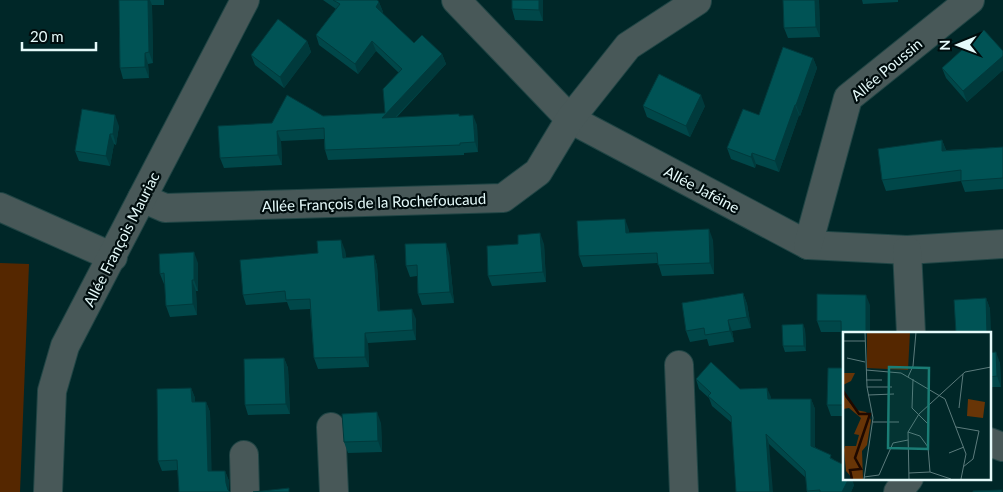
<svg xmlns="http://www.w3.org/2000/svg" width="1003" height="492" font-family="Lato,sans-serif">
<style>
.green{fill:#552700}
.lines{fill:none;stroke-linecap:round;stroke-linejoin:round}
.minor-casing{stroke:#204545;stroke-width:30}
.minor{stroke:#485858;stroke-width:28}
.wall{fill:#004749}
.shaded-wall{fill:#003a3c}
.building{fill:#005355;stroke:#003a3c}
.labels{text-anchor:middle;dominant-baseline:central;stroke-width:4.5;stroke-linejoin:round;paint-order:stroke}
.street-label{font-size:15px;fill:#e5fafa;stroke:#010d0e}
.inset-river{fill:none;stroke:#1e0900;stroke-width:2.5}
.inset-road{fill:none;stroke:#5c7b7c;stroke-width:1}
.view{fill:#1a7d75;fill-opacity:0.15;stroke:#1a7d75;stroke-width:2.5}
.inset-edge{fill:none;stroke:#e5fafa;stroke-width:2.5}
</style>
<rect width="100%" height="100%" fill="#002728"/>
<polygon class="green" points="0,263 29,264 20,492 0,492"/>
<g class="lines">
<defs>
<g id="minor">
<polyline points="456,0 570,119 808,245 907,250 1003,244"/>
<polyline points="142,198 165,208 503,198 538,172 570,119 628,46 697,1"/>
<polyline points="0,207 113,257"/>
<polyline points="808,245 848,98 970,0"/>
<polyline points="907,250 911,333"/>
<polyline points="679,365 684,492"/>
<polyline points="331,427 334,492"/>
<polyline points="989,442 1003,447"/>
<polyline points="244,455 245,492"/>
<polyline points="48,492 52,391 65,346 245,0"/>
<polyline points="898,492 909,478"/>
</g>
</defs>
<use href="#minor" class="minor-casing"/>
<use href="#minor" class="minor"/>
</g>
<g class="wall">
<polygon points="119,0 164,0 164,5 152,5 153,63 148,64 149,78 123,79 120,68"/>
<polygon points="323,0 378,0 383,12 382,13 414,43 442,54 446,64 396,118 459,114 459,116 477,125 478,152 464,153 464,155 328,160 325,150 324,139 281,141 282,165 224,168 220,158 272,123 323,116 385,113 399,73 376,51 358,74 319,45 316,35 336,9"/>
<polygon points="512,0 543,0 543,21 515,20 512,9"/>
<polygon points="783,0 819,0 820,37 788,38 784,28"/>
<polygon points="862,0 898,0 898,2 863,4"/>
<polygon points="307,41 311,52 284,88 255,65 251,55"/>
<polygon points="1003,51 1003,70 967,102 946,78 942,68"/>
<polygon points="813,58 817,68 800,116 799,115 779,172 756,164 755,168 731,159 727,148"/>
<polygon points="643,106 705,106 690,137 647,117"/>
<polygon points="119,126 116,145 114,144 110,166 79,161 75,151"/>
<polygon points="942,140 946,150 1003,147 1003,189 965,192 961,181 886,191 882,180"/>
<polygon points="629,230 629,233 713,240 714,274 662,276 658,263 583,267 579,256"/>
<polygon points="518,244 544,244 546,282 492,286 488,276"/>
<polygon points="345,250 346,258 374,255 377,266 380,311 416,319 416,340 368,343 369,367 318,369 314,358 310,309 290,310 287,302 246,305 243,295 318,253"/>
<polygon points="449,253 454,303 422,305 418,294 417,276 410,277 406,266"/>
<polygon points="198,263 198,291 196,291 197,315 170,317 166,306 165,284 164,284 160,274"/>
<polygon points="743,293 747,304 751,328 732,331 734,342 709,346 707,339 690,342 686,331"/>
<polygon points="986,298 990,309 991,353 1000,363 1001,387 989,387 989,333"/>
<polygon points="870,305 870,333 844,333 844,416 831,416 827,405 842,368 841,332 821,332 817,321"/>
<polygon points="805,329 806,351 785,352 783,346"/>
<polygon points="284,358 288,368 290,414 248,415 245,405"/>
<polygon points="696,379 740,389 771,397 771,399 811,399 815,409 815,447 833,459 854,485 851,492 807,492 806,478 769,444 732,423 712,406 709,398 699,389"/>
<polygon points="191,388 195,398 195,402 206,402 210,412 211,471 225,471 229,481 178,470 162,471 158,461"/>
<polygon points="381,423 382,452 348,453 344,442"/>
</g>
<g class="shaded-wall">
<polygon points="148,0 150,0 152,5 153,63 149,52"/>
<polygon points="539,0 543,0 543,21 539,10"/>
<polygon points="815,0 819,0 820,37 816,27"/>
<polygon points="379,2 383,12 379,17 376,7"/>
<polygon points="307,41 311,52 284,88 280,77"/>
<polygon points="372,41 376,51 358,74 355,64"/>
<polygon points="145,53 148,64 149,78 145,67"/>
<polygon points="442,54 446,64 385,128 382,118"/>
<polygon points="1003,56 1003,70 967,102 963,91"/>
<polygon points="813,58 817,68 800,116 796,105"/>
<polygon points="701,95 705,106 690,137 686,126"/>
<polygon points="795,105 799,115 779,172 775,161"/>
<polygon points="115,115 119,126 116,145 113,134"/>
<polygon points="473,115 477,125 478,152 475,142"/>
<polygon points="277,131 281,141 282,165 278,155"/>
<polygon points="110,134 114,144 110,166 106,156"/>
<polygon points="942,140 946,151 942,151"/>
<polygon points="752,153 756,164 755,168 751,157"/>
<polygon points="625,219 629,230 630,244 626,233"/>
<polygon points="709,229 713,240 714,274 710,263"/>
<polygon points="540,233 544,244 546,282 543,272"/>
<polygon points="341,240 345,250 347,268 343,258"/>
<polygon points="446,243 449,253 454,303 450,292"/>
<polygon points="194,252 198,263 198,291 194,280"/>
<polygon points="374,255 377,266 381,321 378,311"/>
<polygon points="192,280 196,291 197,315 193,304"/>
<polygon points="743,293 747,304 751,328 747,317"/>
<polygon points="866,295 870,305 870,333 866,333"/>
<polygon points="986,298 990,309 992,364 989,357 989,333 987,333"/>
<polygon points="412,309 416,319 416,340 413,330"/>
<polygon points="728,320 732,331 734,342 730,331"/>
<polygon points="803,324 805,329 806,351 804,346"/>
<polygon points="365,333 368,343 369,367 365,357"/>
<polygon points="996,352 1000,363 1001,387 997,376"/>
<polygon points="284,358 288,368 290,414 286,404"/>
<polygon points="191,388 195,398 195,412 192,402"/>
<polygon points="767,388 771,397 771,409 768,399"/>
<polygon points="811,399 815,409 815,455 811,446"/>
<polygon points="206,402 210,412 212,481 208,471"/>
<polygon points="377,412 381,423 382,452 378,441"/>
<polygon points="766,434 769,444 773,492 770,492"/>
<polygon points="225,471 229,481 229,492 226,483"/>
<polygon points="849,478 852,478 854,485 851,492 842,492"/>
</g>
<g class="building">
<polygon points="119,0 148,0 149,52 145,53 145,67 120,68"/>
<polygon points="333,0 377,0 379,2 376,7 414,43 422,35 442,54 382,118 459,114 459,116 473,115 475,142 460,143 460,145 325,150 324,128 277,131 278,155 220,158 218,126 272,123 287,95 323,116 385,113 383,89 402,69 372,41 355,64 316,35 340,4"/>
<polygon points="512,0 539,0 539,10 512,9"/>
<polygon points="783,0 815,0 816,27 784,28"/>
<polygon points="278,19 307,41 280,77 251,55"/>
<polygon points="984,30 1003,51 1003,56 963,91 942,68"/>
<polygon points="783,47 813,58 796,105 795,105 775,161 752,153 751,157 727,148 743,109 759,115"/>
<polygon points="659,74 701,95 686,126 643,106"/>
<polygon points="82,109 115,115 113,134 110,134 106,156 75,151"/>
<polygon points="942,140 942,151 1003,147 1003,178 961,181 961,170 882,180 878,149"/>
<polygon points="625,219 626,233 709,229 710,263 658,265 657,253 579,256 577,221"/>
<polygon points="540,233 543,272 488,276 487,246 518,244 518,235"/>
<polygon points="341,240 343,258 374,255 378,311 412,309 413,330 365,333 365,357 314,358 310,299 286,300 285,291 243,295 240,260 318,253 317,241"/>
<polygon points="446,243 450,292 418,294 417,265 406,266 405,244"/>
<polygon points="194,252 194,280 192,280 193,304 166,306 164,273 160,274 159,254"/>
<polygon points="743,293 747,317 728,320 730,331 705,335 704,328 686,331 682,303"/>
<polygon points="817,294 866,295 866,333 844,333 844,405 827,405 828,368 842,368 841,321 817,321"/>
<polygon points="986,298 987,333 956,333 954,300"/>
<polygon points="803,324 804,346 783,346 782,325"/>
<polygon points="996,352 997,376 989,377 989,353"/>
<polygon points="284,358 286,404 245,405 244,359"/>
<polygon points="711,362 740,389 767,388 768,399 811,399 811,446 831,455 830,458 844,465 844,478 849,478 842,492 820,492 820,490 807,491 805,471 766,434 770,492 736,492 731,416 708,396 711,393 696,379"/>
<polygon points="191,388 192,402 206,402 208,471 225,471 226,483 228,490 230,492 179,492 177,460 158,461 157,389"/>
<polygon points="377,412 378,441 344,442 342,414"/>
<polygon points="289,488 289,492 253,492"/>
<polygon points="1002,490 1002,492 973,492 973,491"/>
</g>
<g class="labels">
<g class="street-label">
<text transform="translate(886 69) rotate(-40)">Allée Poussin</text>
<text transform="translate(702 189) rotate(28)">Allée Jaféine</text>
<text transform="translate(374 202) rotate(-2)">Allée François de la Rochefoucaud</text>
<text transform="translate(121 239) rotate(-63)">Allée François Mauriac</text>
</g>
</g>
<g transform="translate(843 332)">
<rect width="148" height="148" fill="#002728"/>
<path d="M 24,0 L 67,0 L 65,38 L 24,36 Z" fill="#552700"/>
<path d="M 0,41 L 12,41 L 8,49 L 0,53 L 2,65 L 13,78 L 23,80 L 28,88 L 24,113 L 19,119 L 20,147 L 0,147 L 10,147 L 3,139 L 1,118 L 2,114 L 13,114 L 16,103 L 11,102 L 18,86 L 6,76 L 0,77 ZM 125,67 L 142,70 L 140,86 L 124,84 Z" fill="#683507"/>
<path class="inset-river" d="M 0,59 L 16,82 L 27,82 L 12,126 L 18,137 L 7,138 L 9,147"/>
<path class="inset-road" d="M 0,9 L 22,9M 4,26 L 22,30M 23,38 L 58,41 L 102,67 L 123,122 L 118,147M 65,45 L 70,34 L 73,0M 70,47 L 69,76 L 85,92M 23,48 L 39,48M 24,55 L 49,55M 25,63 L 51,62M 116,76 L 120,42M 30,90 L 56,90M 113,95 L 136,99 L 130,127 L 120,135M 65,100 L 77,104 L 85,115 L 87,140M 106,121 L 121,115M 66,141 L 87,140 L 108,147M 21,145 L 36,143 L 50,111 L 65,108M 21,147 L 30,86 L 24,55 L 22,0M 66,147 L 65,100 L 76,82 L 122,40 L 148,35"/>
<path class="view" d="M 46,35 L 86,36 L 85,117 L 45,116 Z"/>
<rect width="148" height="148" class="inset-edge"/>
</g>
<g transform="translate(958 45) rotate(269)" stroke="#010d0e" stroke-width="4" paint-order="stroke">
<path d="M0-4L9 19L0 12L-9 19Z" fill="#e5fafa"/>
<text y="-8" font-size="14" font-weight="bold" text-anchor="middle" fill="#e5fafa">N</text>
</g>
<path d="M22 42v8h74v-8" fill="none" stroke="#e5fafa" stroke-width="2.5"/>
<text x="30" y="42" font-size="15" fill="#e5fafa" stroke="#010d0e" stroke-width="4" paint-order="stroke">20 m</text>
</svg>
